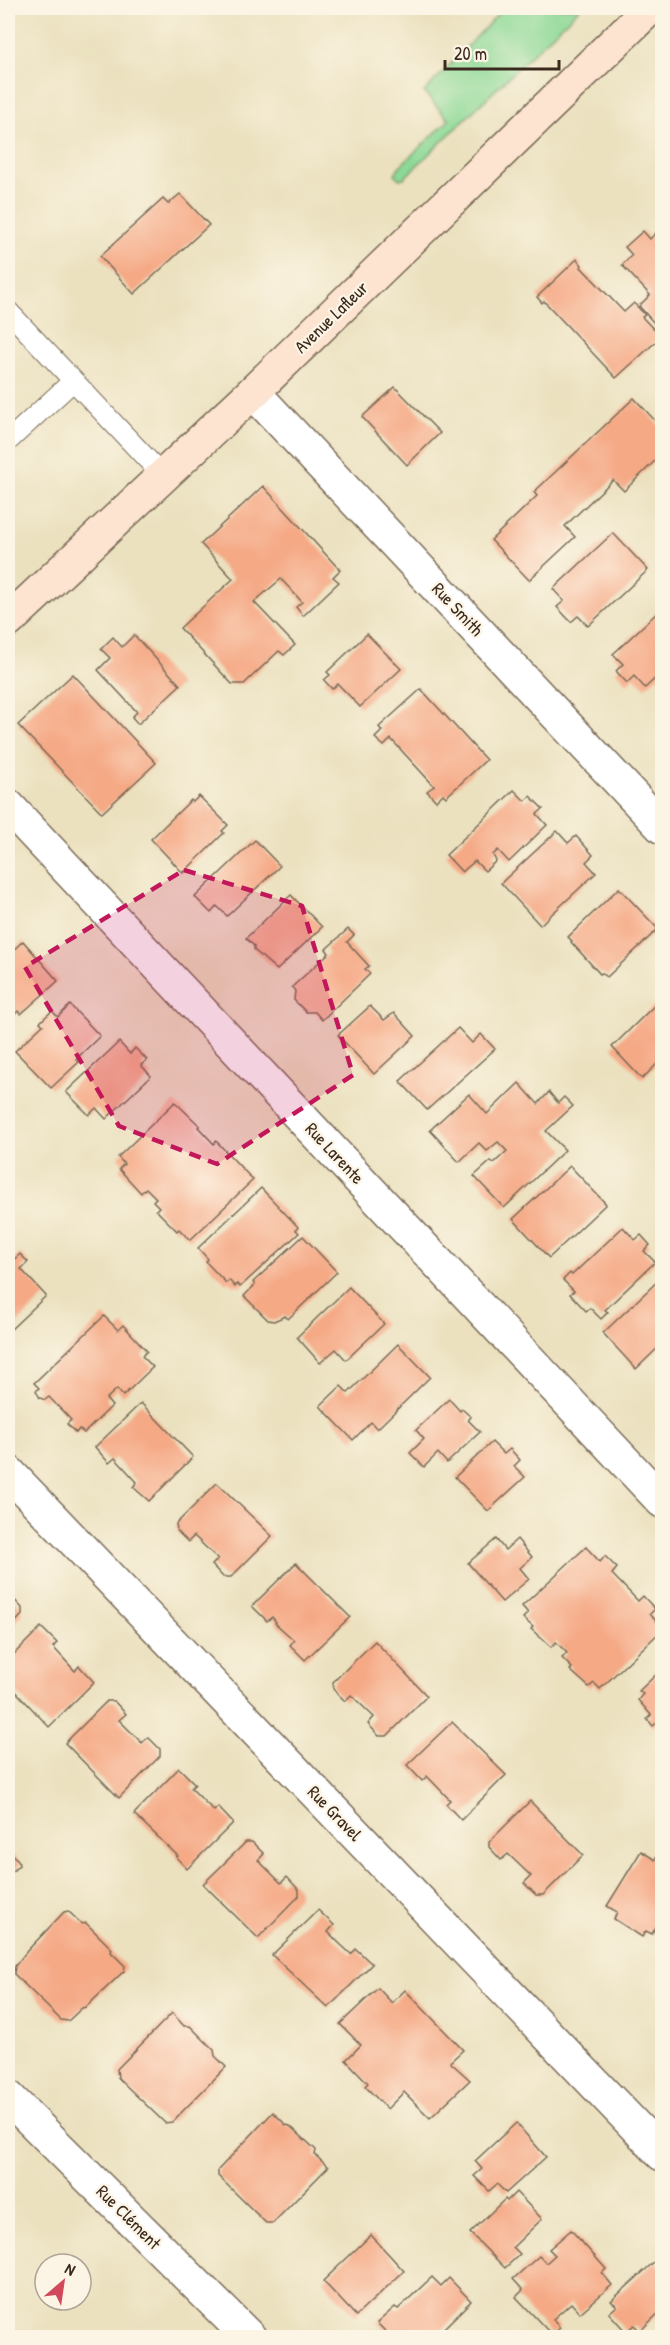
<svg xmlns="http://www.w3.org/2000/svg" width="670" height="2345" font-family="'Patrick Hand',sans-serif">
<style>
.green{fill:#8dd996;stroke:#64825a;stroke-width:1.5}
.building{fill:#f5a985}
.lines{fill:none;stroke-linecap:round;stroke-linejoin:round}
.lane-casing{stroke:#796a56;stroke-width:22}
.street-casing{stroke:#796a56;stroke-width:36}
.secondary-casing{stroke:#796a56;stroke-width:36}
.lane{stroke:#fff;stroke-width:20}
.street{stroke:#fff;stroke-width:33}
.secondary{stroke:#fde4d1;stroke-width:33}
.marked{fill:#c2185b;fill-opacity:0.2;stroke:#c2185b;stroke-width:4.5;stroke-dasharray:12 8;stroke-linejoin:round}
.labels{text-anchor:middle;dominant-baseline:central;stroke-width:4.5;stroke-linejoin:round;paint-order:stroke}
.street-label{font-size:18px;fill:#3b2a1e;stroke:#fcf5e5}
</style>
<rect width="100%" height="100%" fill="#fcf5e5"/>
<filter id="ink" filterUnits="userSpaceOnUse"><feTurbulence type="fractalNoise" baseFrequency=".0167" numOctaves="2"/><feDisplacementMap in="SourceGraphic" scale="12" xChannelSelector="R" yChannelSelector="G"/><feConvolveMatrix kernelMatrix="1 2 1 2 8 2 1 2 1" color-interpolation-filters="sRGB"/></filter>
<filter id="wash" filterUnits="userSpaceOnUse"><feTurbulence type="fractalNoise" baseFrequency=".008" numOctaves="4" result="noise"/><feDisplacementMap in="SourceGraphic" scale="24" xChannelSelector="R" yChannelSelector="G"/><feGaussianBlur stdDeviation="1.35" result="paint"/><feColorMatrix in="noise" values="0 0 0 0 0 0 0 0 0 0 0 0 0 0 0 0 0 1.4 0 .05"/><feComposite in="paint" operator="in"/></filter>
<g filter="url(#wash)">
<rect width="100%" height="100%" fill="#ebe1bf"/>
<polygon class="green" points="504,8 580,8 404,178 399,179 395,174 399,167 449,120 424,92"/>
<g id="blocks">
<g class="building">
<polygon points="180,194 209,225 134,294 100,256 163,199 168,204"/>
<polygon points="660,229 662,232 662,299 658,303 662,308 662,332 639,306 650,295 622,265 632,255 625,247 643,231 650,239"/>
<polygon points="577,259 582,265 581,267 624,312 634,303 645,315 642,317 661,337 616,378 544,301 542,303 537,297"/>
<polygon points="395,387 440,433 407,465 362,417"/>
<polygon points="634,398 662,428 662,454 624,491 613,480 565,526 575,537 529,580 491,540 537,496 534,492"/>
<polygon points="263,486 340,570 333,577 339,582 303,616 296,607 302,602 281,579 254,602 295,645 284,655 279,651 244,684 232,684 180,628 233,579 201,544"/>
<polygon points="613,533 648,570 588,626 578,616 571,622 557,607 564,601 553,589"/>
<polygon points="659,611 662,615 662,675 661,673 645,688 634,676 627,683 616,671 623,664 613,654"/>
<polygon points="367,634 401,669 360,707 338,684 332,689 324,680 330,675 327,672"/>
<polygon points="134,635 180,685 138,724 132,717 137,712 98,670 110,658 101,649 113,637 122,647"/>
<polygon points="73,674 156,763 102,813 18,725"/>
<polygon points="421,689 486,760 446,797 443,794 436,801 427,791 434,786 391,739 384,746 375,738 382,731 379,727"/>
<polygon points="514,790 525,801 530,796 543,809 537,814 547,825 509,862 498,850 493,855 496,861 485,871 475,861 462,872 446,855"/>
<polygon points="199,796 228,825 222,831 224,833 183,873 151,839 191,800 193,802"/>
<polygon points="557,831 568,843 576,836 593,855 586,862 596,873 540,925 501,883"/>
<polygon points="255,840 280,866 227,916 217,906 211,913 195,897"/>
<polygon points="619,888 658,929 607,977 602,973 600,974 571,942 572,941 568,937"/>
<polygon points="291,895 322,927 277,970 254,950 254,946 246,938"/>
<polygon points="348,929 354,935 347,942 369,966 365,969 370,974 322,1020 315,1012 306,1012 294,1000 295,991 292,987 329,953 326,949"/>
<polygon points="23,941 58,981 21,1014 18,1011 12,1017 8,1012 8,955"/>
<polygon points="662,998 662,1059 642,1079 612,1047"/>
<polygon points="70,1005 100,1036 76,1059 79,1062 51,1088 15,1051 43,1025 40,1022 52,1011 58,1017"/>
<polygon points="370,1006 384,1020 394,1013 415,1036 374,1074 338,1035"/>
<polygon points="458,1028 472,1043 481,1034 495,1049 427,1110 400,1081"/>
<polygon points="119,1042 130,1054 135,1048 147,1060 141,1065 151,1076 106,1119 96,1108 89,1115 66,1092"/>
<polygon points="519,1083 538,1104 549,1092 558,1103 564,1097 573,1106 546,1131 565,1150 504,1208 474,1176 491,1161 494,1163 507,1151 498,1142 487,1151 479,1143 459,1162 430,1130 469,1094 487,1114"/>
<polygon points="175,1102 200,1126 198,1127 214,1144 216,1141 253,1180 190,1240 179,1229 177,1231 156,1210 159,1207 153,1201 156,1198 146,1188 141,1193 119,1169 124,1164 118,1157"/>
<polygon points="570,1166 606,1204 549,1258 513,1219"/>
<polygon points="261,1188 298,1227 296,1230 299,1233 240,1287 237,1284 235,1287 229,1280 226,1283 206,1262 208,1259 198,1248"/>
<polygon points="623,1227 635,1240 641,1235 650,1245 644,1251 655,1262 605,1310 608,1312 601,1319 590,1308 586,1311 570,1294 574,1291 563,1280 570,1273 572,1275"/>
<polygon points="303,1236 337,1272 288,1319 285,1316 274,1321 268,1320 244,1296 255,1285 253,1282"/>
<polygon points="20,1254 28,1262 21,1269 46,1296 8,1332 8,1265"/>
<polygon points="662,1277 662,1344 636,1369 603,1333"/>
<polygon points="349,1287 384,1324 346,1360 336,1349 320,1363 297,1337"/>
<polygon points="104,1316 118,1330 123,1325 147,1351 142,1356 153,1367 123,1396 117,1389 106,1399 112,1406 84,1433 79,1429 76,1433 67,1424 71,1420 49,1397 45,1400 40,1398 36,1391 39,1388 34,1383"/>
<polygon points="398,1344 430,1377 377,1429 371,1422 353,1440 320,1406 341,1386 348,1393"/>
<polygon points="449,1399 460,1411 462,1409 471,1417 468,1420 480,1432 447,1463 438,1453 424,1467 410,1453 424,1439 416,1430"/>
<polygon points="141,1403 193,1457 149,1501 133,1487 137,1482 115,1458 109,1463 95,1447"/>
<polygon points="492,1442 504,1454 510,1449 520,1460 514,1466 525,1477 488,1511 455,1477"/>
<polygon points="217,1483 272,1536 231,1577 223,1577 212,1565 218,1559 194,1536 188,1542 177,1531 176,1524"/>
<polygon points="496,1539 505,1550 517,1539 532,1557 520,1568 529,1579 502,1602 468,1563"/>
<polygon points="586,1547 600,1562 605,1556 617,1568 612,1574 638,1601 643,1596 655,1609 650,1614 662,1627 662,1630 600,1689 594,1683 589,1687 570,1670 572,1668 562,1658 567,1653 556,1642 551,1647 531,1629 533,1627 523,1618 528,1613 522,1606"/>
<polygon points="296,1563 350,1617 305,1660 290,1645 294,1640 275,1623 276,1622 272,1617 267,1621 252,1606"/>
<polygon points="10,1595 22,1608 22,1615 8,1630 8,1598"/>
<polygon points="41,1627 57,1643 53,1647 75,1671 79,1666 94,1682 49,1727 8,1683 8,1660"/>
<polygon points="375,1641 427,1696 387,1736 379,1736 368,1724 374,1717 351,1695 345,1701 333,1689 333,1682"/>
<polygon points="662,1669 662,1727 658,1722 653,1726 647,1719 651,1715 638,1700 643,1694 639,1691"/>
<polygon points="107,1701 114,1701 126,1714 119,1720 142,1743 148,1737 160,1749 160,1756 119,1798 65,1743"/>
<polygon points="452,1722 506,1775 461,1820 446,1804 450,1800 427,1776 422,1781 407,1765"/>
<polygon points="179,1768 195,1784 191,1788 214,1811 218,1807 233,1823 187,1869 176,1857 178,1856 134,1814"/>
<polygon points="530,1801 583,1855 543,1895 536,1895 524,1883 531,1876 508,1854 501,1860 489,1847 489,1842"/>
<polygon points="246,1842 252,1842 264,1854 258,1860 281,1883 287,1877 299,1890 299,1896 258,1938 203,1884"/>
<polygon points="8,1851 18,1860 19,1865 8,1876"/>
<polygon points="641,1851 655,1860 658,1854 662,1857 662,1917 652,1934 646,1931 642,1937 614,1919 617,1912 607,1906"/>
<polygon points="318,1910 334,1925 328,1932 340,1944 351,1954 356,1949 372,1964 328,2008 272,1955"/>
<polygon points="68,1911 82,1924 86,1923 112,1949 111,1952 125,1966 124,1971 86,2007 82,2008 68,2021 61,2020 14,1974 15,1966 27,1951 64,1912"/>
<polygon points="378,1988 392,2003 405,1990 463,2050 450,2062 470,2080 430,2118 404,2092 387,2109 365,2086 368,2083 346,2060 361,2045 340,2024"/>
<polygon points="172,2013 184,2026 190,2026 214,2050 215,2056 226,2067 172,2122 165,2123 118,2078 117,2069"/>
<polygon points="273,2112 286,2125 290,2126 316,2150 315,2155 328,2167 273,2223 266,2223 218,2176 218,2170"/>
<polygon points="516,2123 546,2157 506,2193 497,2184 489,2191 474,2176 482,2169 475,2161"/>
<polygon points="516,2192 542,2219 513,2247 520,2254 505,2268 470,2233 505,2199 507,2201"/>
<polygon points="571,2230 606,2269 602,2273 612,2285 580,2313 571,2303 553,2319 560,2328 552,2335 516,2297 523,2290 513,2279 539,2256 546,2263 555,2255 549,2249"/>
<polygon points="371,2235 404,2271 356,2316 323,2281"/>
<polygon points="655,2261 662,2269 662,2310 640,2331 634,2325 626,2332 609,2313 617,2306 611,2301"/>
<polygon points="432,2277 441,2286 449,2278 471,2301 435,2337 391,2337 377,2323 395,2307 398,2309"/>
</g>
</g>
</g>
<g filter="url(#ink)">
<use href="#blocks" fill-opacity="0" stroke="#796a56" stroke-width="1.5"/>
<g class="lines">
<defs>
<g id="lane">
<polyline points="8,311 163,476"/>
<polyline points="8,441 73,381"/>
</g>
<g id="street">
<polyline points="253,392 662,827"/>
<polyline points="8,806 662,1501"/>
<polyline points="8,1472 662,2154"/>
<polyline points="8,2097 250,2338"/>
</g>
<polyline id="secondary" points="8,621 253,392 650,8"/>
</defs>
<use href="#lane" class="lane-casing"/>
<use href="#street" class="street-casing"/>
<use href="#secondary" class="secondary-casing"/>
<use href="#lane" class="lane"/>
<use href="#street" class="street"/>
<use href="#secondary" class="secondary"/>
</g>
</g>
<path class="marked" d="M 184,870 L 302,906 L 353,1075 L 217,1164 L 119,1126 L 25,967 Z"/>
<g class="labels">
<g class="street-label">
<text transform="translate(331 317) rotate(-44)">Avenue Lafleur</text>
<text transform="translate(458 609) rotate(47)">Rue Smith</text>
<text transform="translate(335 1153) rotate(47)">Rue Larente</text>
<text transform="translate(335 1813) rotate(46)">Rue Gravel</text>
<text transform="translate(129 2217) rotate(45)">Rue Clément</text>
</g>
</g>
<rect width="670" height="2345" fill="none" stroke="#fcf5e5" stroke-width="30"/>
<g transform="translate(63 2282) rotate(29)"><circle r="28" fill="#fcf5e5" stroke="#afa495" stroke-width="1.5"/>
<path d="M0-4.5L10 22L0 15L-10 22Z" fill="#d1495b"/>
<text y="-9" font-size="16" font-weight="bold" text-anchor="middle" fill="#3b2a1e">N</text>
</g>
<path d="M445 60v9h114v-9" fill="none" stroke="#3b2a1e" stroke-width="3"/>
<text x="454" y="60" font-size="18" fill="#3b2a1e" stroke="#fcf5e5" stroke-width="4.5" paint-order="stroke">20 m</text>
</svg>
